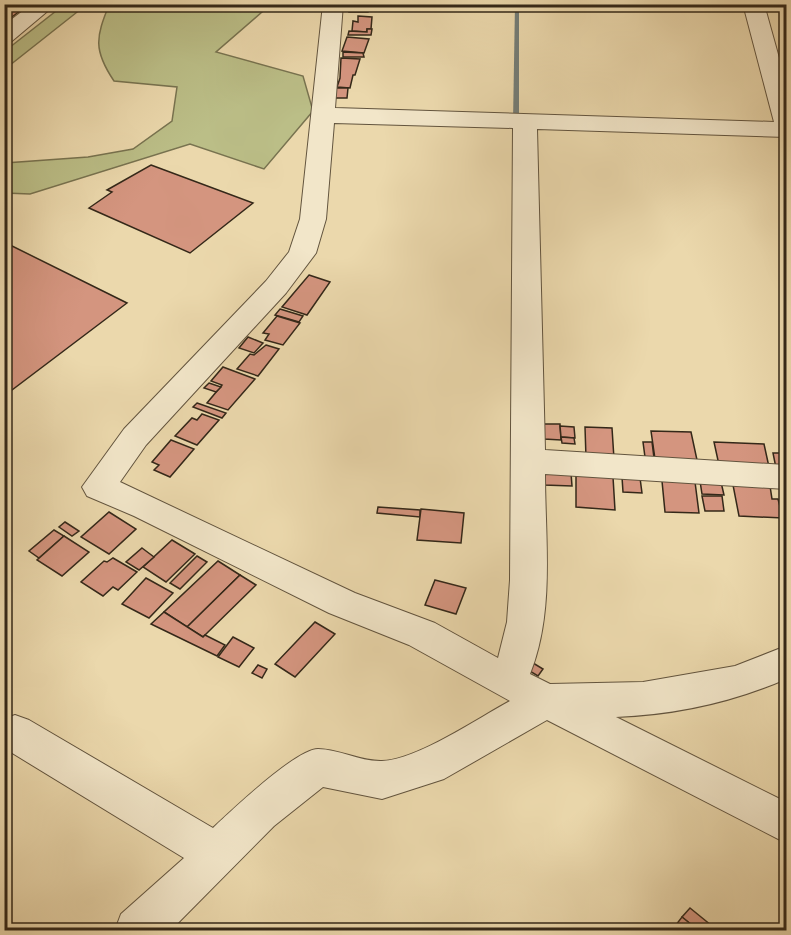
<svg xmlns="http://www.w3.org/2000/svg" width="791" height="935" font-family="'IM FELL Great Primer',serif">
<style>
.green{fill:#bbbe87;stroke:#787350;stroke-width:1.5}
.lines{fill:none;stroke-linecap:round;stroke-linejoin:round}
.stream{fill:#747d77;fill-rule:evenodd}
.building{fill:#d4957f;stroke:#342819;stroke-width:1.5}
.minor-casing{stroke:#62543e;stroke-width:2}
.minor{fill:#f2e6c9;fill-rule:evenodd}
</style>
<rect width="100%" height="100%" fill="#ebd8ac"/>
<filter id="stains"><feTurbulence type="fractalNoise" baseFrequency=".00333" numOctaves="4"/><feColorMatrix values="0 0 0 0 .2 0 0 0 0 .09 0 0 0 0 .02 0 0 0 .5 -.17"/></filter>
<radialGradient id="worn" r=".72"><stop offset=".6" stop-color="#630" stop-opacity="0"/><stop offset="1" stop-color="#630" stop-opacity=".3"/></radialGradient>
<g class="green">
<polygon points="65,4 86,5 5,69 5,51"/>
<path d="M 109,5 L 270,5 L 216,52 L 303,76 L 313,111 L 264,169 L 190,144 L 30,194 L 5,193 L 5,163 L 88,157 L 133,149 L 172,121 L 177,87 L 114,81 C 93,50 96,37 109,5 Z"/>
</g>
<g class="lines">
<polygon class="stream" points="515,4 519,4 519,122 516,124 513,122"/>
</g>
<g class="building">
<polygon points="4,4 29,4 4,23"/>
<polygon points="349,4 370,4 368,12 349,12"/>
<polygon points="358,16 372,17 371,29 367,29 367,32 352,31 353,21 358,22"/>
<polygon points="367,29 372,29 371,35 348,35 349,31 367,32"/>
<polygon points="347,37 369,39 364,53 342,51"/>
<polygon points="343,52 363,53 364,57 343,57"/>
<polygon points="341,58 360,59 355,75 353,75 350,88 337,87 340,78"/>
<polygon points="336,88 348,88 347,98 335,98"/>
<polygon points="151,165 253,203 190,253 89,208 112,192 107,190"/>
<polygon points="4,242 127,303 4,396"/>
<polygon points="309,275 330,282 307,315 282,307"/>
<polygon points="280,309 303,316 299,322 275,315"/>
<polygon points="277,316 300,323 283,345 265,340 269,334 263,333"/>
<polygon points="248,337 263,343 254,353 239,348"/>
<polygon points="266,345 279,349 258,376 237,369 250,354 254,355"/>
<polygon points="223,367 255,379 228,410 207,403 222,385 211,381"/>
<polygon points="209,383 221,387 216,392 204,388"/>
<polygon points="197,403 226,413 222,418 193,407"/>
<polygon points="202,414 219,420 197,445 175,436 192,418 197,420"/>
<polygon points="543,424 560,424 561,440 544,439"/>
<polygon points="560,426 574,427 575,438 561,437"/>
<polygon points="585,427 612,428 614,459 586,458"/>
<polygon points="651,431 691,432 697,460 655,459"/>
<polygon points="561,437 574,438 575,444 562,443"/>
<polygon points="171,440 194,449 170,477 154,470 159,465 152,462"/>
<polygon points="643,442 652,442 654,458 645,457"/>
<polygon points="714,442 764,444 769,467 719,465"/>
<polygon points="773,453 782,453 786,468 776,468"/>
<polygon points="543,472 571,473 572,486 544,485"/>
<polygon points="576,474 613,477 615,510 576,507"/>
<polygon points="622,477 640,478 642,493 623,492"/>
<polygon points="662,481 695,482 699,513 665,512"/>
<polygon points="700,481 721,482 724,495 702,494"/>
<polygon points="733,485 770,486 772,499 778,499 783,518 739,516"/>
<polygon points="702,496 722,496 724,511 705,511"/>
<polygon points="378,507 420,510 420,517 377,513"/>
<polygon points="421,509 464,513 461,543 417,540"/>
<polygon points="109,512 136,529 109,554 81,537"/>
<polygon points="65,522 79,531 72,536 59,527"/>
<polygon points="54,530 64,536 39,558 29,551"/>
<polygon points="64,536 89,552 62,576 37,560"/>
<polygon points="172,540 195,554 166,582 143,567"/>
<polygon points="142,548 154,557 139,570 126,562"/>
<polygon points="197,556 207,562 180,589 170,583"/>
<polygon points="113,558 137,572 118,590 113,587 103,596 81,582 104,561 107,562"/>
<polygon points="218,561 240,575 187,627 164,612"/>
<polygon points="240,575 256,585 205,635 203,637 187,627"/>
<polygon points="146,578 173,593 149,618 122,604"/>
<polygon points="435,580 466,588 456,614 425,605"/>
<polygon points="164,612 203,637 205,635 225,645 217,656 151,624"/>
<polygon points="315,622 335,634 295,677 275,664"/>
<polygon points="233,637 254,648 239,667 218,657"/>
<polygon points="533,663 543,669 538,676 528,670"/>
<polygon points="258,665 267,669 262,678 252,673"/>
<polygon points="690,908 717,930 698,930 682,917"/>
<polygon points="682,917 698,930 672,930"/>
</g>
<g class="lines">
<defs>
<g id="minor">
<polygon points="32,4 56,4 12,41 4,42 4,25"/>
<path d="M 323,4 L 343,4 L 335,108 L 774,122 L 743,4 L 764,4 L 786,83 L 786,137 L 537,129 L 545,450 L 786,465 L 786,489 L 545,474 C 545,539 555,612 530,674 L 550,684 L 643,682 L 735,666 L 786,646 L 786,679 C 733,702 674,715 616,717 L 786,802 L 786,843 L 547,720 L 444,779 L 382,799 L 323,787 L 274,826 L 171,930 L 115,930 L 121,914 L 184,858 L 4,748 L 4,719 L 15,715 L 29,720 L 213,828 C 231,811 296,749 318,749 C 339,749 361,762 382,761 C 417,760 478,718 510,701 L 409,645 L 329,613 L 134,516 L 87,496 L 82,487 L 124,429 L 266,281 L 289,252 L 300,219 ZM 334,123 L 513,128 L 510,580 L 507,622 L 498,658 L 435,623 L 355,593 L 120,482 L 146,445 L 286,293 L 316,253 L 326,219 Z"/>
</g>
</defs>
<use href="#minor" class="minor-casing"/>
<use href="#minor" class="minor"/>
</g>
<rect width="791" height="935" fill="none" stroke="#ebd8ac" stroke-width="24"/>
<rect x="6" y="6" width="779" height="923" fill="none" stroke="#342819" stroke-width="3"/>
<rect x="12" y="12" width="767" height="911" fill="none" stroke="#342819" stroke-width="1.5"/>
<rect width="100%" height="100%" filter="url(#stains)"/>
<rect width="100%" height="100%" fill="url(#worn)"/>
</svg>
